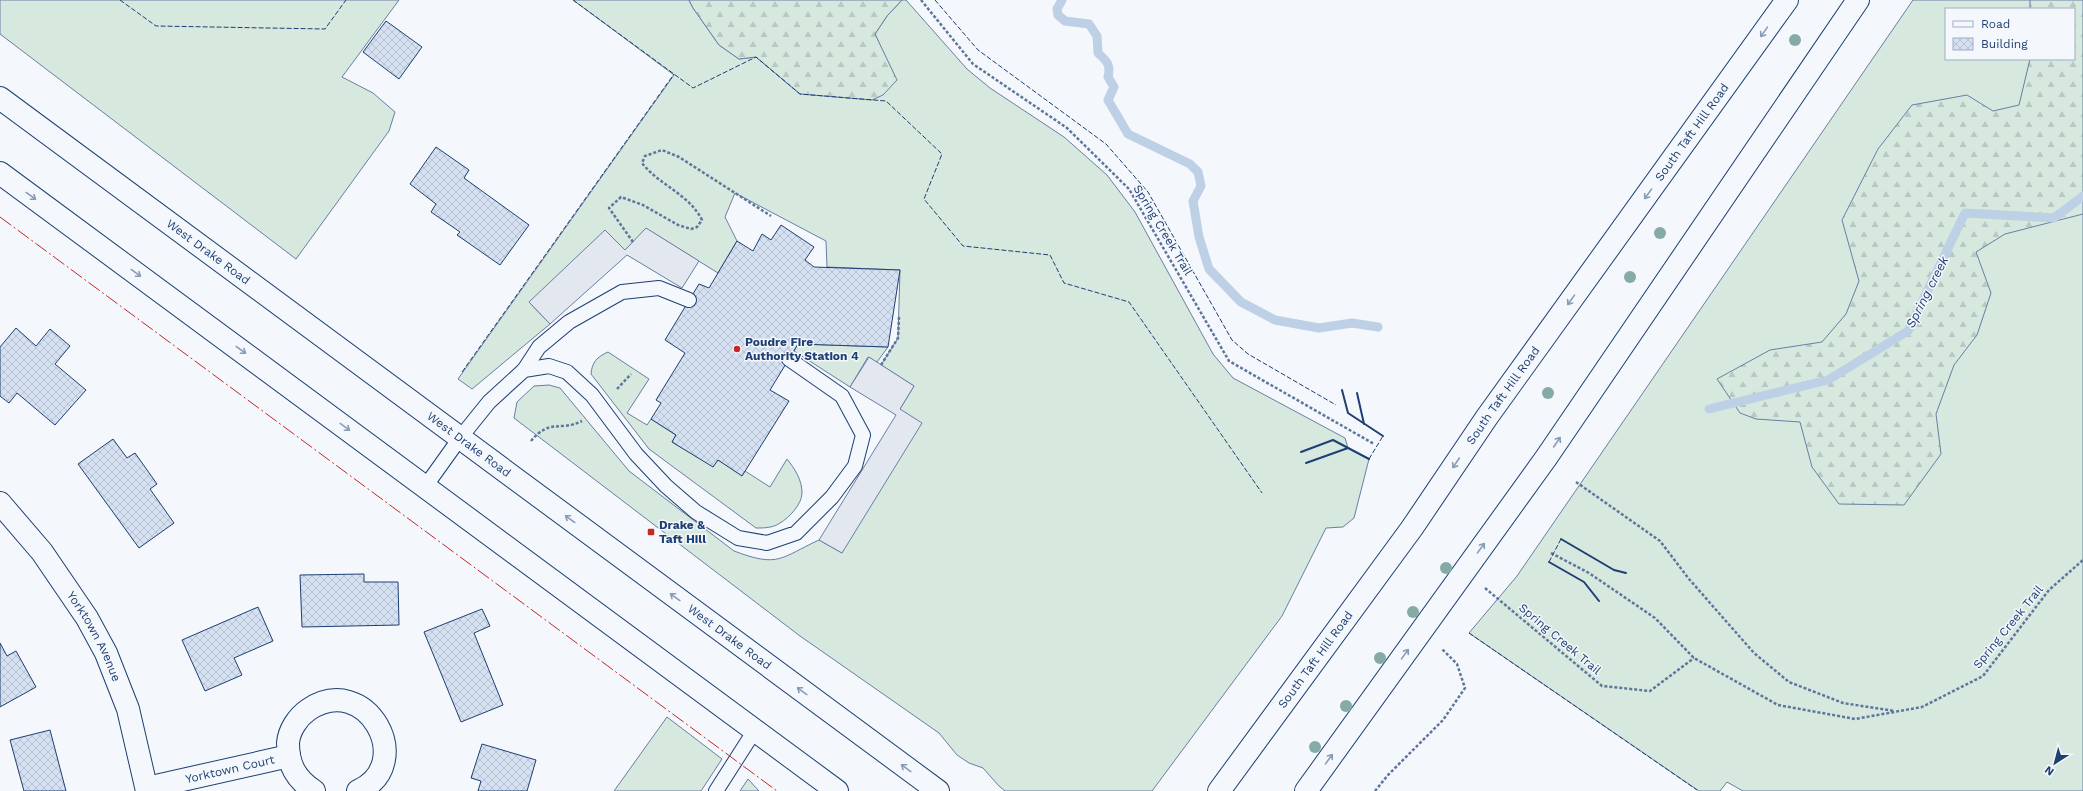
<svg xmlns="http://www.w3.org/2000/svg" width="2083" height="791" font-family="'Work Sans',sans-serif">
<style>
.grass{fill:#d7e8df;stroke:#687fa3;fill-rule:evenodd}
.forest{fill:url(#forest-firs);stroke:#687fa3}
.parking{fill:#e3e8f0;stroke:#687fa3}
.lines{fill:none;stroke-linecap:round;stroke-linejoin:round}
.stream{stroke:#bed0e5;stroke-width:9}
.building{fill:url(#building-cross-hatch);stroke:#1d3f73}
.service-casing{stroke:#1d3f73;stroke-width:16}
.minor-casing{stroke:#1d3f73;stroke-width:24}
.secondary-casing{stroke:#1d3f73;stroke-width:24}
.primary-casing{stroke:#1d3f73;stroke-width:24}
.path{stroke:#5e769c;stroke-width:2.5;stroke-dasharray:3 2;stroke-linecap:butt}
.service{stroke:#f4f7fb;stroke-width:14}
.minor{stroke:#f4f7fb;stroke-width:22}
.secondary{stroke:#f4f7fb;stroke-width:22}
.primary{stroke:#f4f7fb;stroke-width:22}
.fence{stroke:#1d3f73;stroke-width:1;stroke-dasharray:5 2;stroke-linecap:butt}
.wall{stroke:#1d3f73;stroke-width:2}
.power{stroke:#c62828;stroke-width:1;stroke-dasharray:14 3 2 3;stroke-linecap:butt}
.tree{fill:#86aba6}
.oneway{stroke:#889bb7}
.poi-dot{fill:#c62828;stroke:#f4f7fb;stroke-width:1.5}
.labels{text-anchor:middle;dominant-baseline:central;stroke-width:3;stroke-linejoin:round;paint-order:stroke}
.street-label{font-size:12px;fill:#1d3f73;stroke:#f4f7fb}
.poi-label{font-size:12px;font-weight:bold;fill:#1d3f73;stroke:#f4f7fb;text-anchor:start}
.water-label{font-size:13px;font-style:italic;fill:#1d3f73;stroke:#f4f7fb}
</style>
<defs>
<pattern id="forest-firs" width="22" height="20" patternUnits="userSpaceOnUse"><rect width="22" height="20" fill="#d7e8df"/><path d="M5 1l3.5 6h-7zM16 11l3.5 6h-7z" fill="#b8c8c3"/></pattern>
<pattern id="building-cross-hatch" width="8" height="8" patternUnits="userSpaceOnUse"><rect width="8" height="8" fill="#d5e0f0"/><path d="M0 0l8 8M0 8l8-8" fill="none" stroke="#b6c1d1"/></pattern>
</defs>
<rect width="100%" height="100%" fill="#f4f7fb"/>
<g class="grass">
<polygon points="0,0 399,0 342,77 373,93 395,112 389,131 296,259 0,34"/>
<path d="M 573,0 L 689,0 L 693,8 L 719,45 L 739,59 L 756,57 L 800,94 L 885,57 L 875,34 L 887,16 L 902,0 L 906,0 L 967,69 L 990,88 L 1064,137 L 1107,175 L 1135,212 L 1213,354 L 1233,378 L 1345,438 L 1348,448 L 1369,459 L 1354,518 L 1343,527 L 1326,528 L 1282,616 L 1152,791 L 1005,791 L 999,786 L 983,768 L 969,763 L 957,755 L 939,733 L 800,636 L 514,418 L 517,402 L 534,386 L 549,385 L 560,388 L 629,471 L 734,551 C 779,568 780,558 819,540 L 842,553 L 900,409 L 914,386 L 881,365 L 898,338 L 900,270 L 827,267 L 826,241 L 735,193 L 725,217 L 737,241 L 718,273 L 647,229 L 625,250 L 529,302 L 550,324 L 472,389 L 458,379 L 674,75 Z"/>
<path d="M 1913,0 L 2083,0 L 2083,791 L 1743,791 L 1727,782 L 1720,791 L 1699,791 L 1469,633 L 1517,576 ZM 1946,9 L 2074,9 L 2074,59 L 1946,59 Z"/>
<polygon points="798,344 888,347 877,362 868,357 850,387 794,351"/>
<path d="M 608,352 L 649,379 L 627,413 L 647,425 L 651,419 L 676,435 L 672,442 L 713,466 L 718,460 L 742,475 L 745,471 L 770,487 L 787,459 C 795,469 802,480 802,493 C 802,504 789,518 780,523 C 773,528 764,528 756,528 L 649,449 L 591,374 C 592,362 597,357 608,352 Z"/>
<polygon points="667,717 722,759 701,791 614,791"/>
<polygon points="748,779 759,791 740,791"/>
</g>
<g class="forest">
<polygon points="689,0 902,0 887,16 875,34 897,80 883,95 872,100 800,94 756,57 739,59 719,45 693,8"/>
<polygon points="2030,0 2083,0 2083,214 2005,234 1976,252 1991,293 1977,335 1954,365 1936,414 1941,454 1904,505 1839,504 1812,467 1800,422 1756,419 1740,413 1717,379 1770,350 1822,342 1846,314 1859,281 1842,220 1878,149 1912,105 1967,95 1993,111 2019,105 2030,59 2074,59 2074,9 2030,9"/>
</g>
<g class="parking">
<polygon points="646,228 699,261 682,288 627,255 550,324 529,302 605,230 625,250"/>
<polygon points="869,357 914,386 900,409 922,423 842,553 819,540 896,415 850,387"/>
</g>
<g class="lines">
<g class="stream">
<path d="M 1062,0 L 1057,9 L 1058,15 L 1065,21 L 1089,24 L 1097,36 L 1098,53 C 1107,61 1111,65 1108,77 L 1114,87 L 1108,100 L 1128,134 L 1190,164 L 1198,172 L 1201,186 L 1193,201 L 1199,237 L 1209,269 L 1241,302 L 1275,320 L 1319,328 L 1352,323 L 1378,327"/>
<polyline points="1709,409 1828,380 1908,331 1965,213 2054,218 2083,196"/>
</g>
</g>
<g class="building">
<polygon points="386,21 422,47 399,79 363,52"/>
<polygon points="436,147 469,170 464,178 529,225 500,265 457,235 460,232 431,212 436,204 410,184"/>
<polygon points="781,225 814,247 805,260 814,267 900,270 888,347 798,344 770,390 789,401 742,476 718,460 713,467 672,442 676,435 651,419 661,403 656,400 685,353 665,340 699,284 709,288 737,241 753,251 762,234 771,240"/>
<polygon points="16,328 36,346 50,329 70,346 55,364 86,390 55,425 17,393 9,403 0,396 0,347"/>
<polygon points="113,439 127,458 135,453 157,484 150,489 174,523 139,548 78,464"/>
<polygon points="364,574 364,582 398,582 399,625 302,627 300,575"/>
<polygon points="258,607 273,641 234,658 242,675 205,691 182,640"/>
<polygon points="482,609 490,626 474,633 503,705 461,722 424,632"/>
<polygon points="0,643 7,656 16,651 36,687 0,707"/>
<polygon points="50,730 66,791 24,791 10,740"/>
<polygon points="482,744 536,760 527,791 478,791 481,781 471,778"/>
</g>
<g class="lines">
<defs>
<g id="service">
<polyline points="524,370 539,347 569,322 622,292 659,288 689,300"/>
<polyline points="425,487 460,438 489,402 524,370 549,366 567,372 592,395 636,454 666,486 696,512 738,538 767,543 796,533 832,497 855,466 863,435 842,396 789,359"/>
<polyline points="716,791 755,730"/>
</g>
<g id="minor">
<path id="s1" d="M 0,503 L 42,552 L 87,618 L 106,653 L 128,709 L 147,791"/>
<path id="s2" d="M 147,788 L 289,756"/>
<path d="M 314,791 C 296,779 288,765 288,743 C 289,730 298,717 308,710 C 366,670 418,764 358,791"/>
</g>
<g id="secondary">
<path id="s3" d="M 1219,791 L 1412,528 L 1487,417 L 1787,0"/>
<polyline points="1306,791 1546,458 1858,0"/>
</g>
<g id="primary">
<path id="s4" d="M 0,98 L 938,791"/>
<polyline points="0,173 837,791"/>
</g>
</defs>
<use href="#service" class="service-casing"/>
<use href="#minor" class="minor-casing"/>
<use href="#secondary" class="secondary-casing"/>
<use href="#primary" class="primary-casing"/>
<g class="path">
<polyline points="921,0 973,64 1067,128 1129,189 1229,361 1374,444"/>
<path d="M 633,242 L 609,208 L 621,197 L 643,205 L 678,225 L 691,229 L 697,227 L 702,220 C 689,194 659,185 642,163 L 645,156 L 662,150 L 679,157 L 771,216"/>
<polyline points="881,365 898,338 899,317"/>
<polyline points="617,389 631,374"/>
<path d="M 531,441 C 550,418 559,432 582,421"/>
<polyline points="1576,482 1660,541 1689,579 1754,653 1789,682 1843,703 1895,711"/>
<polyline points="1551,553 1589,573 1655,618 1694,658 1778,705 1855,719 1922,707 1983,676 2049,590 2083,560"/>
<polyline points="1485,588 1602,686 1650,691 1694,658"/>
<polyline points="1375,791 1388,775 1443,720 1465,688 1457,664 1442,649"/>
</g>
<use href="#service" class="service"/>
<use href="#minor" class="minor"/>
<use href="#secondary" class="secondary"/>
<use href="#primary" class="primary"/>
<g class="fence">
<polyline points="120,0 156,26 325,29 346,0"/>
<polyline points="573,0 693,88 756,57 800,94 886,101 942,154 924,199 963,246 1050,255 1064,283 1129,302 1262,493"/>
<polyline points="935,0 978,50 1106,144 1148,192 1232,340 1248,354 1336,405"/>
<polyline points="462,372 674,74"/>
<polyline points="1369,459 1383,436"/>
<polyline points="1549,562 1561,539"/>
<polyline points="1469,633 1697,790"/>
</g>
<g class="wall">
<polyline points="1342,390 1348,413 1383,436"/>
<polyline points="1357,393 1364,424"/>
<polyline points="1301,452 1333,440 1369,459"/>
<polyline points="1306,463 1348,448"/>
<polyline points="1561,539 1614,570 1626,573"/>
<polyline points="1549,562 1584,582 1599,601"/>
</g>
<polyline class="power" points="0,217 777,791"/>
</g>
<g class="tree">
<circle cx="1795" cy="40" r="6"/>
<circle cx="1660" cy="233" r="6"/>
<circle cx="1630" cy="277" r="6"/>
<circle cx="1548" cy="393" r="6"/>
<circle cx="1446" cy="568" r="6"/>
<circle cx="1413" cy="612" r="6"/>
<circle cx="1380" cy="658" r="6"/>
<circle cx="1346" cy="706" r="6"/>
<circle cx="1315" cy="747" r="6"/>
</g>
<defs><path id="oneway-shaft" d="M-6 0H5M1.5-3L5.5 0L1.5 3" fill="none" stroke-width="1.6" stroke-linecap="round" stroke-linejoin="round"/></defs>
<g class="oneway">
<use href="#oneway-shaft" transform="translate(1764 32) rotate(125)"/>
<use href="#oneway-shaft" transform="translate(1648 194) rotate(126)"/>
<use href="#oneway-shaft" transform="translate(31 196) rotate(36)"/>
<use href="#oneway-shaft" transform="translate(136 273) rotate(36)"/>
<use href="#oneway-shaft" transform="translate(1571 300) rotate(126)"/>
<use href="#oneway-shaft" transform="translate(241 350) rotate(36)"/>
<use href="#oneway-shaft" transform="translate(345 427) rotate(36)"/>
<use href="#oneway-shaft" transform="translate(1557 442) rotate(-56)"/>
<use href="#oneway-shaft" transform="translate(1456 463) rotate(124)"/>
<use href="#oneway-shaft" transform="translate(570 519) rotate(-144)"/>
<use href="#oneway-shaft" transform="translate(1481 548) rotate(-54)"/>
<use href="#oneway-shaft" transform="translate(675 597) rotate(-144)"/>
<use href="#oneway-shaft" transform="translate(1405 654) rotate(-54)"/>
<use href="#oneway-shaft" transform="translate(802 691) rotate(-144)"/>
<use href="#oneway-shaft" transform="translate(1329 759) rotate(-54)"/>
<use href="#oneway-shaft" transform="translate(906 768) rotate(-144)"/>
</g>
<g class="poi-dot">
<circle cx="737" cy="349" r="4"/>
<rect x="647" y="528" width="8" height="8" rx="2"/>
</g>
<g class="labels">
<g class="street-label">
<text stroke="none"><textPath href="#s3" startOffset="811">South Taft Hill Road</textPath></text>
<text transform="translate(1163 230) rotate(59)">Spring Creek Trail</text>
<text stroke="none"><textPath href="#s4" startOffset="259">West Drake Road</textPath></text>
<text stroke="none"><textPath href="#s3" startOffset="487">South Taft Hill Road</textPath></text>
<text stroke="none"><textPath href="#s4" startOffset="583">West Drake Road</textPath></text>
<text transform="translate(2008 627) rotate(-51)">Spring Creek Trail</text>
<text stroke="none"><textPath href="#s1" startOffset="164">Yorktown Avenue</textPath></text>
<text stroke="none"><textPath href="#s4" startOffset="907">West Drake Road</textPath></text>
<text transform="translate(1560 639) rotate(40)">Spring Creek Trail</text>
<text stroke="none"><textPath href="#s3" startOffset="163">South Taft Hill Road</textPath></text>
<text stroke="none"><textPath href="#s2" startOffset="85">Yorktown Court</textPath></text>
</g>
<g class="poi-label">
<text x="745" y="342">Poudre Fire<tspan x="745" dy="14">Authority Station 4</tspan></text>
<text x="659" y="525">Drake &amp;<tspan x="659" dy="14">Taft Hill</tspan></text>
</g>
<g class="water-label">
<text transform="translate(1927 292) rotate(-63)">Spring creek</text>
</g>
</g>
<rect x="1945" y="8" width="130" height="52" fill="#f4f7fb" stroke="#9eadc5"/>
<rect x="1953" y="21" width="20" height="6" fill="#f4f7fb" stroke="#9eadc5"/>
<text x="1981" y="28" font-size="12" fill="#1d3f73">Road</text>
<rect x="1953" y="38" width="20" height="12" fill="url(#building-cross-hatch)" stroke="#9eadc5"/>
<text x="1981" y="48" font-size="12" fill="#1d3f73">Building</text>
<g transform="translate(2055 763) rotate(216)" stroke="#f4f7fb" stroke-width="3" paint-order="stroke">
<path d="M0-3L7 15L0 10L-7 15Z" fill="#1d3f73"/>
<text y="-6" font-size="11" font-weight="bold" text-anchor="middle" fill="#1d3f73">N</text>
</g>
</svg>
